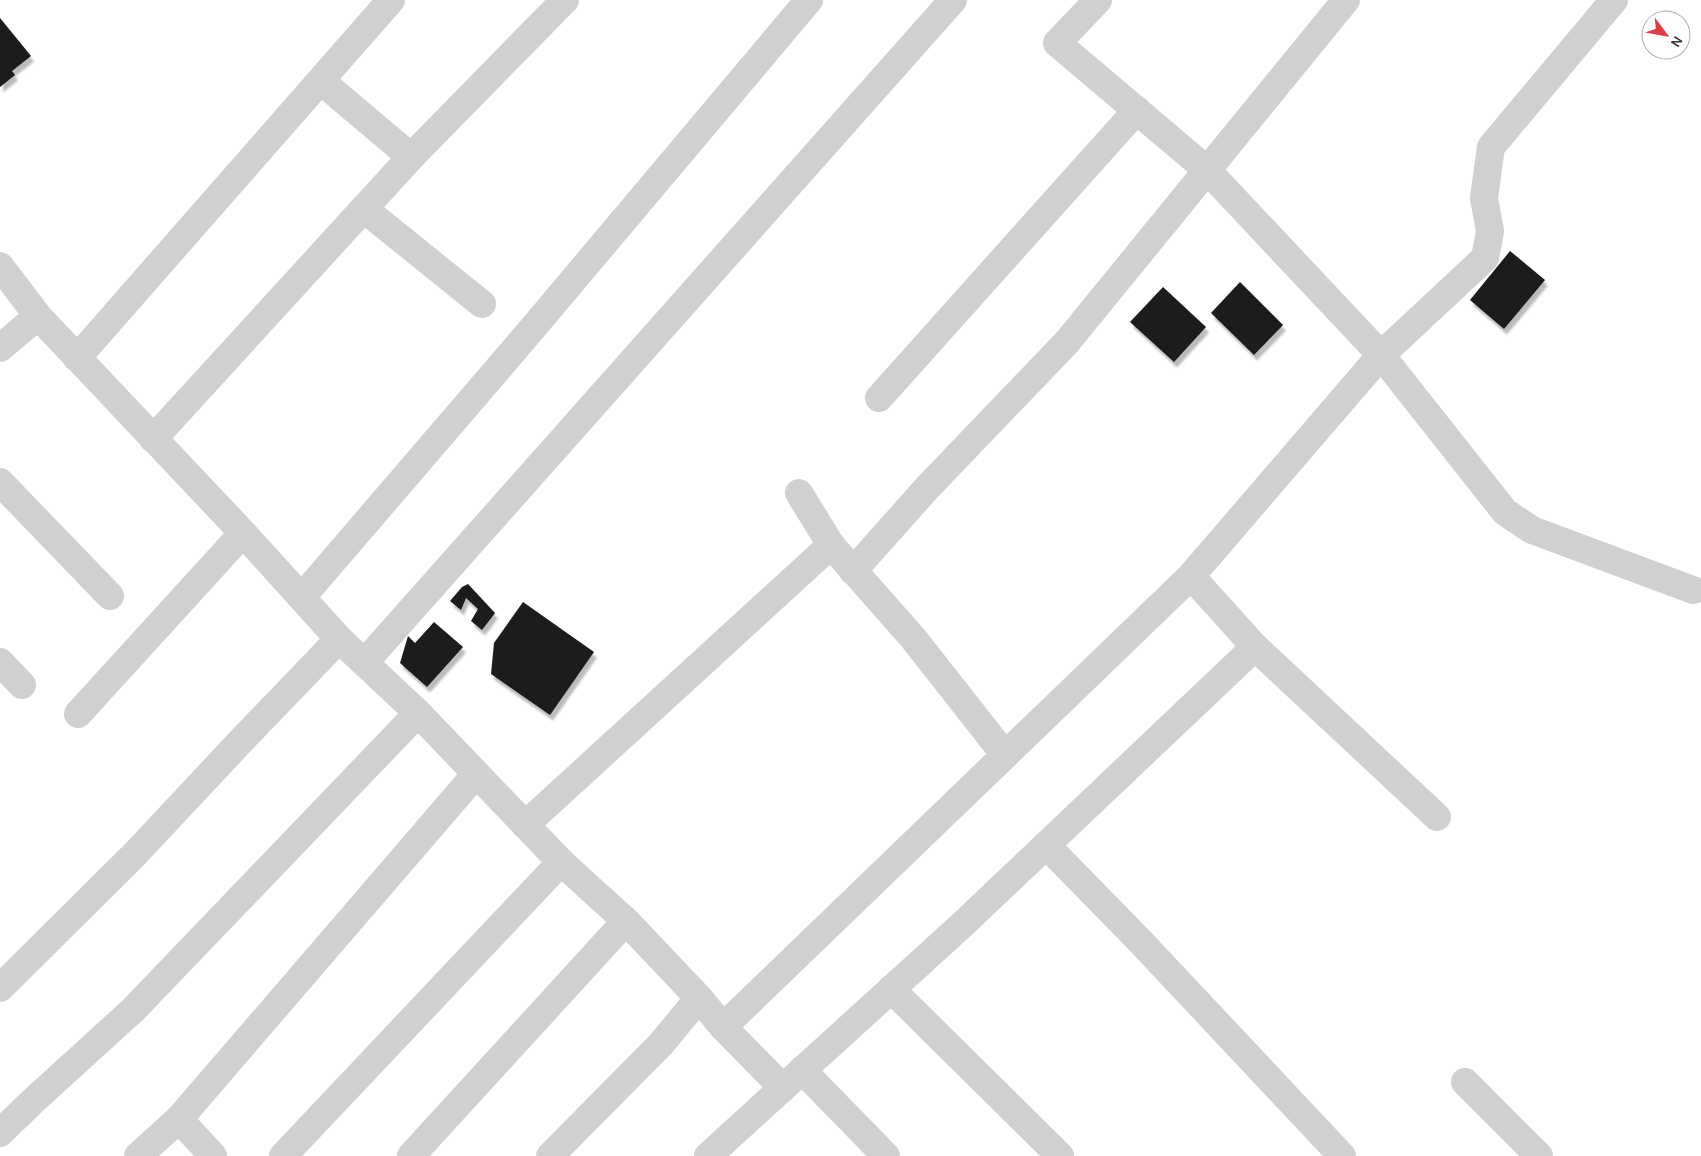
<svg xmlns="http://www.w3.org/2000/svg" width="1701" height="1156" font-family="Karla,sans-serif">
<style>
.building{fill:#1a1a1a;filter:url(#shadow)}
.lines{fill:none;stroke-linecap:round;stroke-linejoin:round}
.minor{stroke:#d0d0d0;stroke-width:28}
</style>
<defs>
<filter id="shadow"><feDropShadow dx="3" dy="5.5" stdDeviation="1" flood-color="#0004"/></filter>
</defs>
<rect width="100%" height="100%" fill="#fff"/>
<g class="building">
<polygon points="0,18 31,56 12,71 15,75 0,87"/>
<polygon points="1510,251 1545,280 1504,329 1470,300"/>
<polygon points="1240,282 1283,325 1254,355 1211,313"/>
<polygon points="1163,287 1206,327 1174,362 1130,322"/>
<polygon points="468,584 495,613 482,630 471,621 478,609 466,598 461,610 450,601 462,587"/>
<polygon points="523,602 594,652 550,715 491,674 494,643"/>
<polygon points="434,622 463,647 427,687 400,663 408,636 415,643"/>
</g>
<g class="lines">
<g class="minor">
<polyline points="1098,0 1057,43 1207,170 1381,355 1505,512 1532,530 1693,590"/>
<polyline points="321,81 411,157"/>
<polyline points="364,209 482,304"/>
<polyline points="0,266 38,316 243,533 339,639 418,713 561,862 626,921 699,998 723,1027 783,1088"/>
<polyline points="0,348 38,316"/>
<polyline points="77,358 391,0"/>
<polyline points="879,398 1137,110"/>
<polyline points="153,439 411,157 565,0"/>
<polyline points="0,482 110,596"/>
<polyline points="799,493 831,545 913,638 1005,755"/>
<polyline points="853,571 927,488 1067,342 1346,0"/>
<polyline points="302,597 532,329 809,0"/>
<polyline points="1255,647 1437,817"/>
<polyline points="0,662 22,685"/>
<polyline points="365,662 953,0"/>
<polyline points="78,714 243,533"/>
<polyline points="525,825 831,545"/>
<polyline points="1046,845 1139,940 1342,1156"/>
<polyline points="0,988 135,854 239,743 339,639"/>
<polyline points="891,989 1060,1156"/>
<polyline points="723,1027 1191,576"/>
<polyline points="802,1070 886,1156"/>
<polyline points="1465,1082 1539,1156"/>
<polyline points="179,1119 213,1156"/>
<polyline points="0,1133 33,1101 133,1010 418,713"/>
<polyline points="138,1156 179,1119 476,774"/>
<polyline points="283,1156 561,862"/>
<polyline points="411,1156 626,921"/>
<polyline points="550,1156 661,1044 699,998"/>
<polyline points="708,1156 963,924 1255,647 1191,576 1381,355 1485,258 1490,231 1484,198 1491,147 1614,0"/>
</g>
</g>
<g transform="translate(1666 35) rotate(122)"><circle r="24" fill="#ffffff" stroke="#adadad"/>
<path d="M0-4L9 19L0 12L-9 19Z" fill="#e63946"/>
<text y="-8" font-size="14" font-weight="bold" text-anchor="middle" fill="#333333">N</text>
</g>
</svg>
